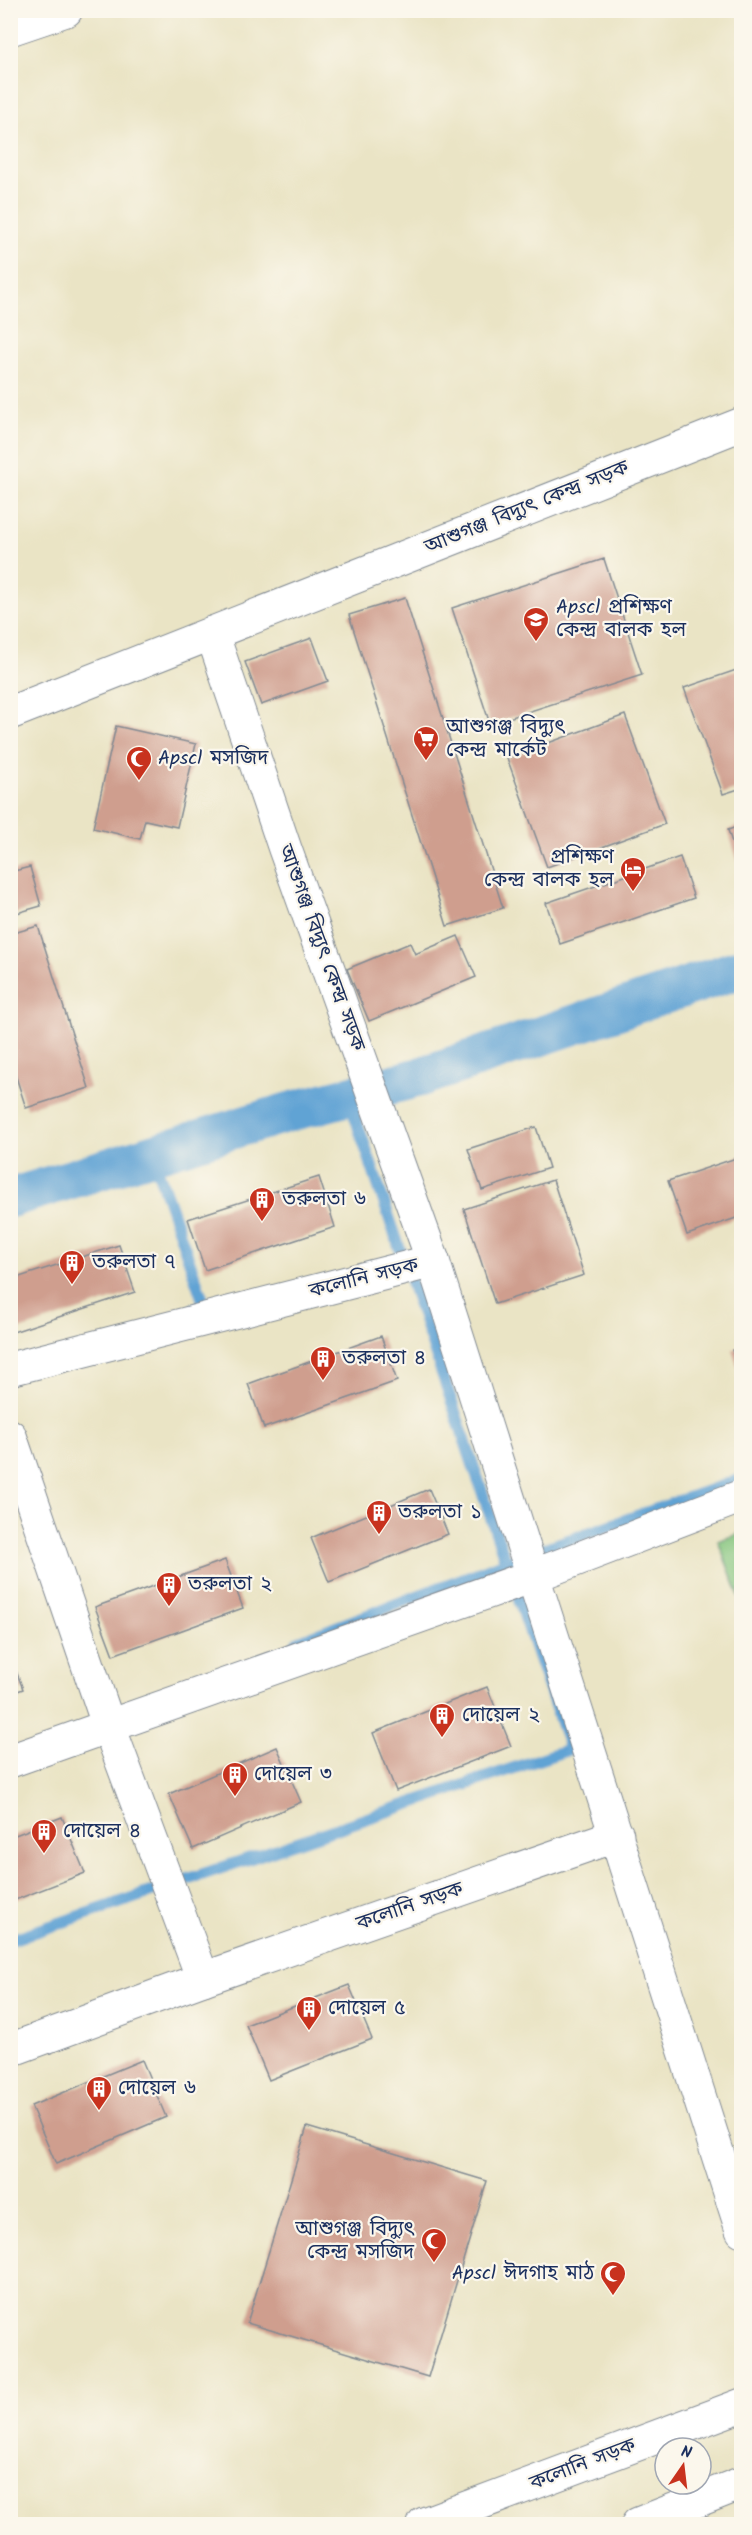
<svg xmlns="http://www.w3.org/2000/svg" width="752" height="2535" font-family="Kalam,'Noto Sans Bengali',sans-serif">
<style>
.green{fill:#84c57d;stroke:#507a6e;stroke-width:1.5}
.lines{fill:none;stroke-linecap:round;stroke-linejoin:round}
.stream{stroke:#60a3d4;stroke-width:12}
.canal{stroke:#60a3d4;stroke-width:40}
.building{fill:#cf9e8e}
.street-casing{stroke:#828a92;stroke-width:35}
.street{stroke:#fff;stroke-width:33}
.labels{text-anchor:middle;dominant-baseline:central;stroke-width:4.5;stroke-linejoin:round;paint-order:stroke}
.street-label{font-size:20px;fill:#1b2f5e;stroke:#fbf7ec}
.poi-label{font-size:20px;fill:#1b2f5e;stroke:#fbf7ec;text-anchor:start}
</style>
<rect width="100%" height="100%" fill="#fbf7ec"/>
<filter id="ink" filterUnits="userSpaceOnUse"><feTurbulence type="fractalNoise" baseFrequency=".0167" numOctaves="2"/><feDisplacementMap in="SourceGraphic" scale="12" xChannelSelector="R" yChannelSelector="G"/><feConvolveMatrix kernelMatrix="1 2 1 2 8 2 1 2 1" color-interpolation-filters="sRGB"/></filter>
<filter id="wash" filterUnits="userSpaceOnUse"><feTurbulence type="fractalNoise" baseFrequency=".008" numOctaves="4" result="noise"/><feDisplacementMap in="SourceGraphic" scale="24" xChannelSelector="R" yChannelSelector="G"/><feGaussianBlur stdDeviation="1.35" result="paint"/><feColorMatrix in="noise" values="0 0 0 0 0 0 0 0 0 0 0 0 0 0 0 0 0 1.4 0 .05"/><feComposite in="paint" operator="in"/></filter>
<g filter="url(#wash)">
<rect width="100%" height="100%" fill="#eae4c5"/>
<polygon class="green" points="741,1533 742,1533 741,1601 718,1541"/>
<g class="lines">
<g class="stream">
<polyline points="348,1096 506,1562 742,1479"/>
<polyline points="152,1154 205,1306 194,1309"/>
<polyline points="10,1940 570,1749 506,1562 297,1642"/>
</g>
<polyline class="canal" points="10,1198 289,1112 420,1077 742,968"/>
</g>
<g id="blocks">
<g class="building">
<polygon points="604,559 642,675 490,724 452,608"/>
<polygon points="405,598 503,908 447,926 349,615"/>
<polygon points="312,638 328,681 261,705 245,662"/>
<polygon points="742,668 742,788 723,794 684,688"/>
<polygon points="625,715 665,824 547,867 507,758"/>
<polygon points="116,726 196,744 177,827 145,820 140,839 93,828"/>
<polygon points="742,825 742,871 741,871 728,830"/>
<polygon points="680,857 694,898 560,944 546,903"/>
<polygon points="30,867 41,906 10,915 10,872"/>
<polygon points="38,926 89,1088 26,1108 10,1058 10,934"/>
<polygon points="458,936 476,977 369,1021 347,969 410,943 415,954"/>
<polygon points="536,1127 549,1168 482,1190 468,1149"/>
<polygon points="742,1156 742,1216 687,1235 668,1181"/>
<polygon points="319,1177 335,1227 205,1270 188,1219"/>
<polygon points="553,1180 584,1275 495,1304 464,1209"/>
<polygon points="119,1245 135,1292 10,1333 10,1280"/>
<polygon points="381,1336 397,1381 264,1428 248,1384"/>
<polygon points="742,1347 742,1376 741,1376 732,1350"/>
<polygon points="429,1489 448,1534 329,1582 311,1538"/>
<polygon points="225,1560 243,1608 113,1655 95,1607"/>
<polygon points="10,1655 23,1689 10,1694"/>
<polygon points="487,1687 511,1746 396,1791 373,1733"/>
<polygon points="277,1747 301,1802 193,1849 169,1794"/>
<polygon points="62,1817 85,1873 10,1902 10,1837"/>
<polygon points="349,1985 372,2039 269,2080 246,2025"/>
<polygon points="142,2060 166,2117 56,2164 31,2106"/>
<polygon points="307,2127 487,2181 428,2377 247,2323"/>
</g>
</g>
</g>
<g filter="url(#ink)">
<use href="#blocks" fill-opacity="0" stroke="#828a92" stroke-width="1.5"/>
<g class="lines">
<defs>
<g id="street">
<polyline points="10,29 66,10"/>
<polyline points="212,633 285,849 433,1261"/>
<polyline points="10,713 742,424"/>
<polyline points="10,1369 433,1261 533,1576 742,1496"/>
<polyline points="10,1436 109,1727 203,1979"/>
<polyline points="10,1761 533,1576 742,2230"/>
<polyline points="10,2050 203,1979 617,1835"/>
<polyline points="424,2524 742,2405"/>
<polyline points="638,2524 742,2483"/>
</g>
</defs>
<use href="#street" class="street-casing"/>
<use href="#street" class="street"/>
</g>
</g>
<defs>
<symbol id="school-pin" viewBox="-11 -11 22 30"><path d="M0 17L-7.5 6A9.5 9.5 0 1 1 7.5 6Z" fill="#c8321e" stroke="#fbf7ec"/><path d="M0-5L7-2L0 1L-7-2ZM-4 1L0 2.5L4 1V4Q0 6-4 4Z" fill="#fff"/></symbol>
<symbol id="supermarket-pin" viewBox="-11 -11 22 30"><path d="M0 17L-7.5 6A9.5 9.5 0 1 1 7.5 6Z" fill="#c8321e" stroke="#fbf7ec"/><path d="M-6-5.5h2.5l.6 2H6L4.5 2H-2.5L-4.4-4H-6ZM-1.5 3.2a1.3 1.3 0 1 0 .1 0ZM3 3.2a1.3 1.3 0 1 0 .1 0Z" fill="#fff"/></symbol>
<symbol id="mosque-pin" viewBox="-11 -11 22 30"><path d="M0 17L-7.5 6A9.5 9.5 0 1 1 7.5 6Z" fill="#c8321e" stroke="#fbf7ec"/><path d="M3.5-4.9A6 6 0 1 0 3.5 4.9A5 5 0 1 1 3.5-4.9Z" fill="#fff"/></symbol>
<symbol id="hotel-pin" viewBox="-11 -11 22 30"><path d="M0 17L-7.5 6A9.5 9.5 0 1 1 7.5 6Z" fill="#c8321e" stroke="#fbf7ec"/><path d="M-6-4.5h1.5V1H6V5H4.5V3h-9V5H-6ZM-4 0a1.8 1.8 0 1 1 3.6 0ZM.5 0V-2.5h3Q6-2.5 6 0Z" fill="#fff"/></symbol>
<symbol id="building-pin" viewBox="-11 -11 22 30"><path d="M0 17L-7.5 6A9.5 9.5 0 1 1 7.5 6Z" fill="#c8321e" stroke="#fbf7ec"/><path d="M-4-6H4V6H1V3H-1V6H-4ZM-2.5-4.3h1.7v1.8h-1.7ZM.8-4.3h1.7v1.8H.8ZM-2.5-1h1.7V.8h-1.7ZM.8-1h1.7V.8H.8Z" fill="#fff"/></symbol>
</defs>
<g fill-rule="evenodd">
<use href="#school-pin" x="521" y="605" width="30" height="40"/>
<use href="#supermarket-pin" x="411" y="724" width="30" height="40"/>
<use href="#mosque-pin" x="124" y="744" width="30" height="40"/>
<use href="#hotel-pin" x="618" y="855" width="30" height="40"/>
<use href="#building-pin" x="247" y="1185" width="30" height="40"/>
<use href="#building-pin" x="57" y="1248" width="30" height="40"/>
<use href="#building-pin" x="308" y="1344" width="30" height="40"/>
<use href="#building-pin" x="364" y="1498" width="30" height="40"/>
<use href="#building-pin" x="154" y="1570" width="30" height="40"/>
<use href="#building-pin" x="427" y="1701" width="30" height="40"/>
<use href="#building-pin" x="220" y="1760" width="30" height="40"/>
<use href="#building-pin" x="29" y="1817" width="30" height="40"/>
<use href="#building-pin" x="294" y="1994" width="30" height="40"/>
<use href="#building-pin" x="84" y="2074" width="30" height="40"/>
<use href="#mosque-pin" x="419" y="2226" width="30" height="40"/>
<use href="#mosque-pin" x="598" y="2259" width="30" height="40"/>
</g>
<g class="labels">
<g class="street-label">
<text transform="translate(527 508) rotate(-22)">আশুগঞ্জ বিদ্যুৎ কেন্দ্র সড়ক</text>
<text transform="translate(321 948) rotate(70)">আশুগঞ্জ বিদ্যুৎ কেন্দ্র সড়ক</text>
<text transform="translate(364 1279) rotate(-14)">কলোনি সড়ক</text>
<text transform="translate(410 1907) rotate(-19)">কলোনি সড়ক</text>
<text transform="translate(583 2465) rotate(-21)">কলোনি সড়ক</text>
</g>
<g class="poi-label">
<text x="556" y="608">Apscl প্রশিক্ষণ<tspan x="556" dy="23">কেন্দ্র বালক হল</tspan></text>
<text x="446" y="728">আশুগঞ্জ বিদ্যুৎ<tspan x="446" dy="23">কেন্দ্র মার্কেট</tspan></text>
<text x="158" y="759">Apscl মসজিদ</text>
<text x="614" y="858" text-anchor="end">প্রশিক্ষণ<tspan x="614" dy="23">কেন্দ্র বালক হল</tspan></text>
<text x="282" y="1200">তরুলতা ৬</text>
<text x="92" y="1263">তরুলতা ৭</text>
<text x="342" y="1359">তরুলতা ৪</text>
<text x="398" y="1513">তরুলতা ১</text>
<text x="188" y="1585">তরুলতা ২</text>
<text x="462" y="1716">দোয়েল ২</text>
<text x="254" y="1775">দোয়েল ৩</text>
<text x="63" y="1832">দোয়েল ৪</text>
<text x="328" y="2009">দোয়েল ৫</text>
<text x="118" y="2089">দোয়েল ৬</text>
<text x="414" y="2230" text-anchor="end">আশুগঞ্জ বিদ্যুৎ<tspan x="414" dy="23">কেন্দ্র মসজিদ</tspan></text>
<text x="594" y="2274" text-anchor="end">Apscl ঈদগাহ মাঠ</text>
</g>
</g>
<rect width="752" height="2535" fill="none" stroke="#fbf7ec" stroke-width="36"/>
<g transform="translate(683 2466) rotate(14)"><circle r="28" fill="#fbf7ec" stroke="#a1a7b3" stroke-width="1.5"/>
<path d="M0-4.5L10 22L0 15L-10 22Z" fill="#c8321e"/>
<text y="-9" font-size="16" font-weight="bold" text-anchor="middle" fill="#1b2f5e">N</text>
</g>
</svg>
